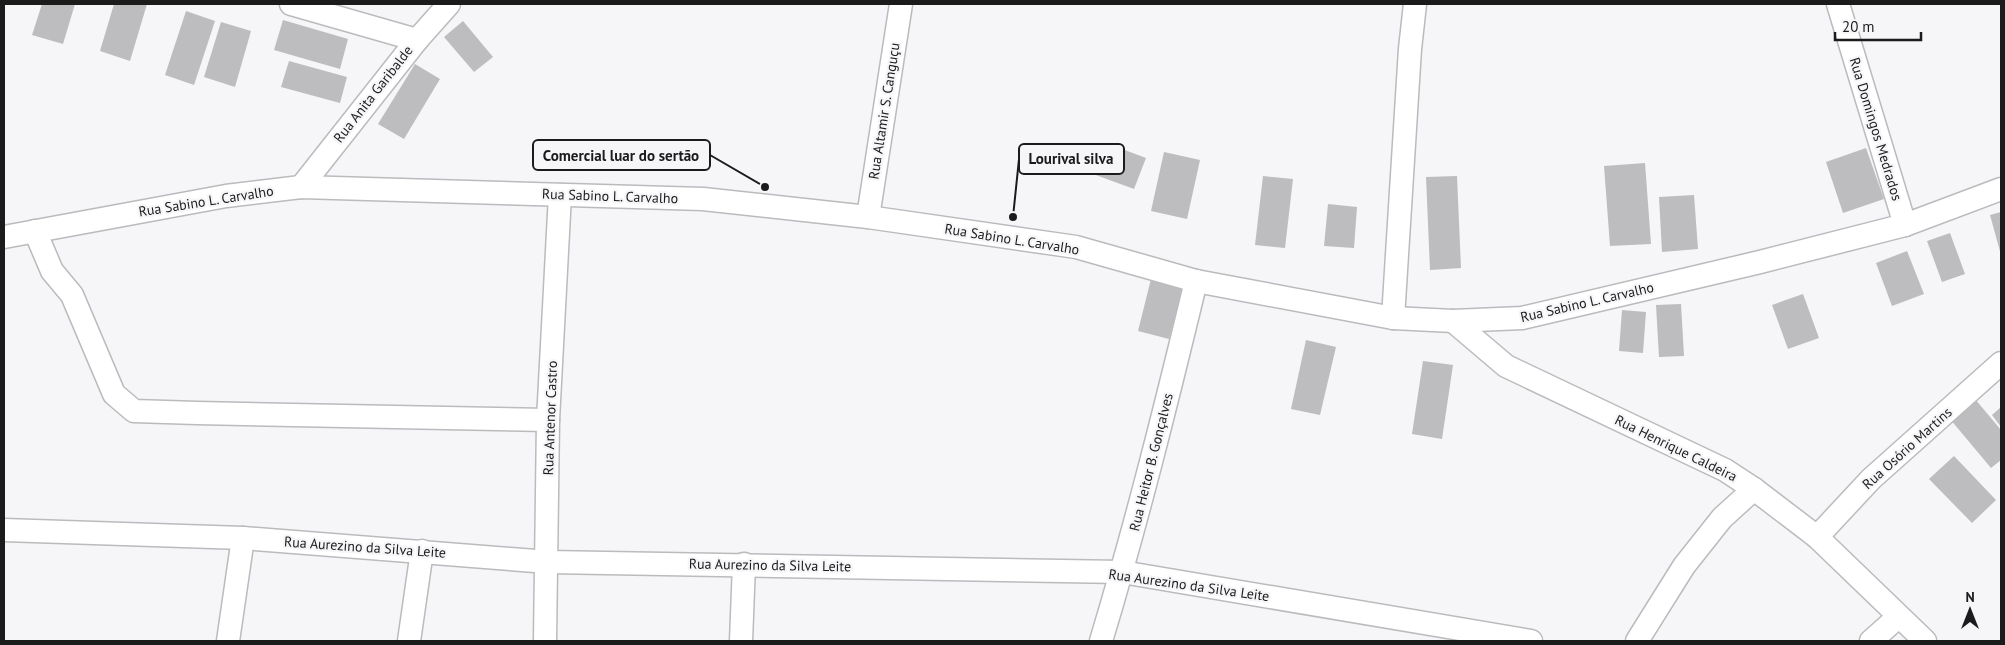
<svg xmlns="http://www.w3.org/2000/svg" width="2005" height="645" font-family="'PT Sans',sans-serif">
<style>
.building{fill:#bdbcbf}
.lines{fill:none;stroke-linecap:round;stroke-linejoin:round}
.street-casing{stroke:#bbbabd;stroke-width:25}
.street{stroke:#fff;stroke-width:22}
.labels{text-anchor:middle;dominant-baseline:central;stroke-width:4.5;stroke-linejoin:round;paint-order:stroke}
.street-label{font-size:14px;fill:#1b1b1c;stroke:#f6f5f8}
.leader{fill:none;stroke:#1b1b1c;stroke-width:2}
.callout-dot{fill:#1b1b1c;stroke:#f6f5f8;stroke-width:2}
.callout{fill:#f6f5f8;stroke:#1b1b1c;stroke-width:2}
.callout-label{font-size:15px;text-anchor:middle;font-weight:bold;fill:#1b1b1c}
</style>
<rect width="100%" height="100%" fill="#f6f5f8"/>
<g class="building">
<polygon points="42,4 75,4 63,44 32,35"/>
<polygon points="114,4 147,4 130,61 100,51"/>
<polygon points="186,11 215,21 194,85 165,75"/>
<polygon points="283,20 348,39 340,69 274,50"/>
<polygon points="463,21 493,57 474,72 444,37"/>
<polygon points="221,22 251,31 235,87 204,77"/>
<polygon points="289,61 347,77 340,103 281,87"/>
<polygon points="415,64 440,79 404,139 378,124"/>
<polygon points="1106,143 1146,158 1134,189 1093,174"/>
<polygon points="1866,148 1884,199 1843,213 1826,162"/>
<polygon points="1164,152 1200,160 1187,219 1151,211"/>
<polygon points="1645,163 1651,244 1610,246 1604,166"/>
<polygon points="1263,176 1293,179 1285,248 1255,245"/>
<polygon points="1457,176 1461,268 1430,270 1426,177"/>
<polygon points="1694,195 1698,249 1662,252 1659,197"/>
<polygon points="1328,204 1357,207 1354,248 1324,246"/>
<polygon points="2001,212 2001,255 1990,215"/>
<polygon points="1950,233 1965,274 1942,282 1927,241"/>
<polygon points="1907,251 1924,294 1892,306 1876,263"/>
<polygon points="1151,279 1183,286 1169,339 1138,331"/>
<polygon points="1803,294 1819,338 1788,349 1772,305"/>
<polygon points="1681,304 1684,356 1659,357 1656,305"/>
<polygon points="1622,310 1646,312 1643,353 1619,351"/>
<polygon points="1306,340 1336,347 1320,415 1291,409"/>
<polygon points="1423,361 1453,365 1442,439 1412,434"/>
<polygon points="1975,399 2001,430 2001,460 1991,468 1950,419"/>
<polygon points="2001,407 2001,427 1992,415"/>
<polygon points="1954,456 1996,500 1972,523 1929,479"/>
</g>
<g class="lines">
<defs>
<g id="street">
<polyline points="291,4 417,40"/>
<polyline points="1838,4 1905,225"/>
<polyline points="301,187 417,40 449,4"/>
<polyline points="868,217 901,4"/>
<polyline points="35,231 52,271 72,295 114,394 134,411 197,413 548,420"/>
<polyline points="4,237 226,196 301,187 703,199 868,217 1076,247 1196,281 1393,318 1453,321 1522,318 1760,262 1905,225 2001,189"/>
<polyline points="1393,318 1410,49 1415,4"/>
<polyline points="1453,321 1506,366 1725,470 1754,489 1817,537 1925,641"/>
<polyline points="4,530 243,538 548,562 1122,572 1531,641"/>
<polyline points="1817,537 1871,479 2001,363"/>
<polyline points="228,641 243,538"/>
<polyline points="409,641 422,551"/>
<polyline points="545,641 548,420 560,195"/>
<polyline points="741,641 744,564"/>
<path d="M 1101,641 C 1137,522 1167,401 1196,281"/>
<polyline points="1637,641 1684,566 1722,518 1754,489"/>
<polyline points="1871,641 1898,617"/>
</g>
</defs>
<use href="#street" class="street-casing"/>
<use href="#street" class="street"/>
</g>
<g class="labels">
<g class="street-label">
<text transform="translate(373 94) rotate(-52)">Rua Anita Garibalde</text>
<text transform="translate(884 111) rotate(-81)">Rua Altamir S. Canguçu</text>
<text transform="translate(1876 129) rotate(73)">Rua Domingos Medrados</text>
<text transform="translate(610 196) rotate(2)">Rua Sabino L. Carvalho</text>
<text transform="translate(206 201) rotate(-9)">Rua Sabino L. Carvalho</text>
<text transform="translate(1012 239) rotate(9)">Rua Sabino L. Carvalho</text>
<text transform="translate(1587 302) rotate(-13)">Rua Sabino L. Carvalho</text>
<text transform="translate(550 418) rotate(-88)">Rua Antenor Castro</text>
<text transform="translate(1676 448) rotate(26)">Rua Henrique Caldeira</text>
<text transform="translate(1907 448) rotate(-42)">Rua Osório Martins</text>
<text transform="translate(1151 462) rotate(-76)">Rua Heitor B. Gonçalves</text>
<text transform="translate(365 547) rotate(4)">Rua Aurezino da Silva Leite</text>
<text transform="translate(770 565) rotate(1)">Rua Aurezino da Silva Leite</text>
<text transform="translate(1189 585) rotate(8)">Rua Aurezino da Silva Leite</text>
</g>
</g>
<path class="leader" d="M765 187L710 155M1013 217L1019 159"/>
<g class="callout-dot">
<circle cx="765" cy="187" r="5"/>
<circle cx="1013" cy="217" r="5"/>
</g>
<g class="callout">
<rect x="533" y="140" width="177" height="30" rx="5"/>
<rect x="1019" y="144" width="105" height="30" rx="5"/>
</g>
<g class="callout-label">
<text x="621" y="161">Comercial luar do sertão</text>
<text x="1071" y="164">Lourival silva</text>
</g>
<rect width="2005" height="645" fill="none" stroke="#1b1b1c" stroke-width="10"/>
<g transform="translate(1970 610)" stroke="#f6f5f8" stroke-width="4" paint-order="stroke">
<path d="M0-4L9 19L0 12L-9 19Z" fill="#1b1b1c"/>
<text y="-8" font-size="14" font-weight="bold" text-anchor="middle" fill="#1b1b1c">N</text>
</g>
<path d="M1835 32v8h86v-8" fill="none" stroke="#1b1b1c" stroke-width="2.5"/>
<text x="1842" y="32" font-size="15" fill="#1b1b1c" stroke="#f6f5f8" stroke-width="4" paint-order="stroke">20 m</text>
</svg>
